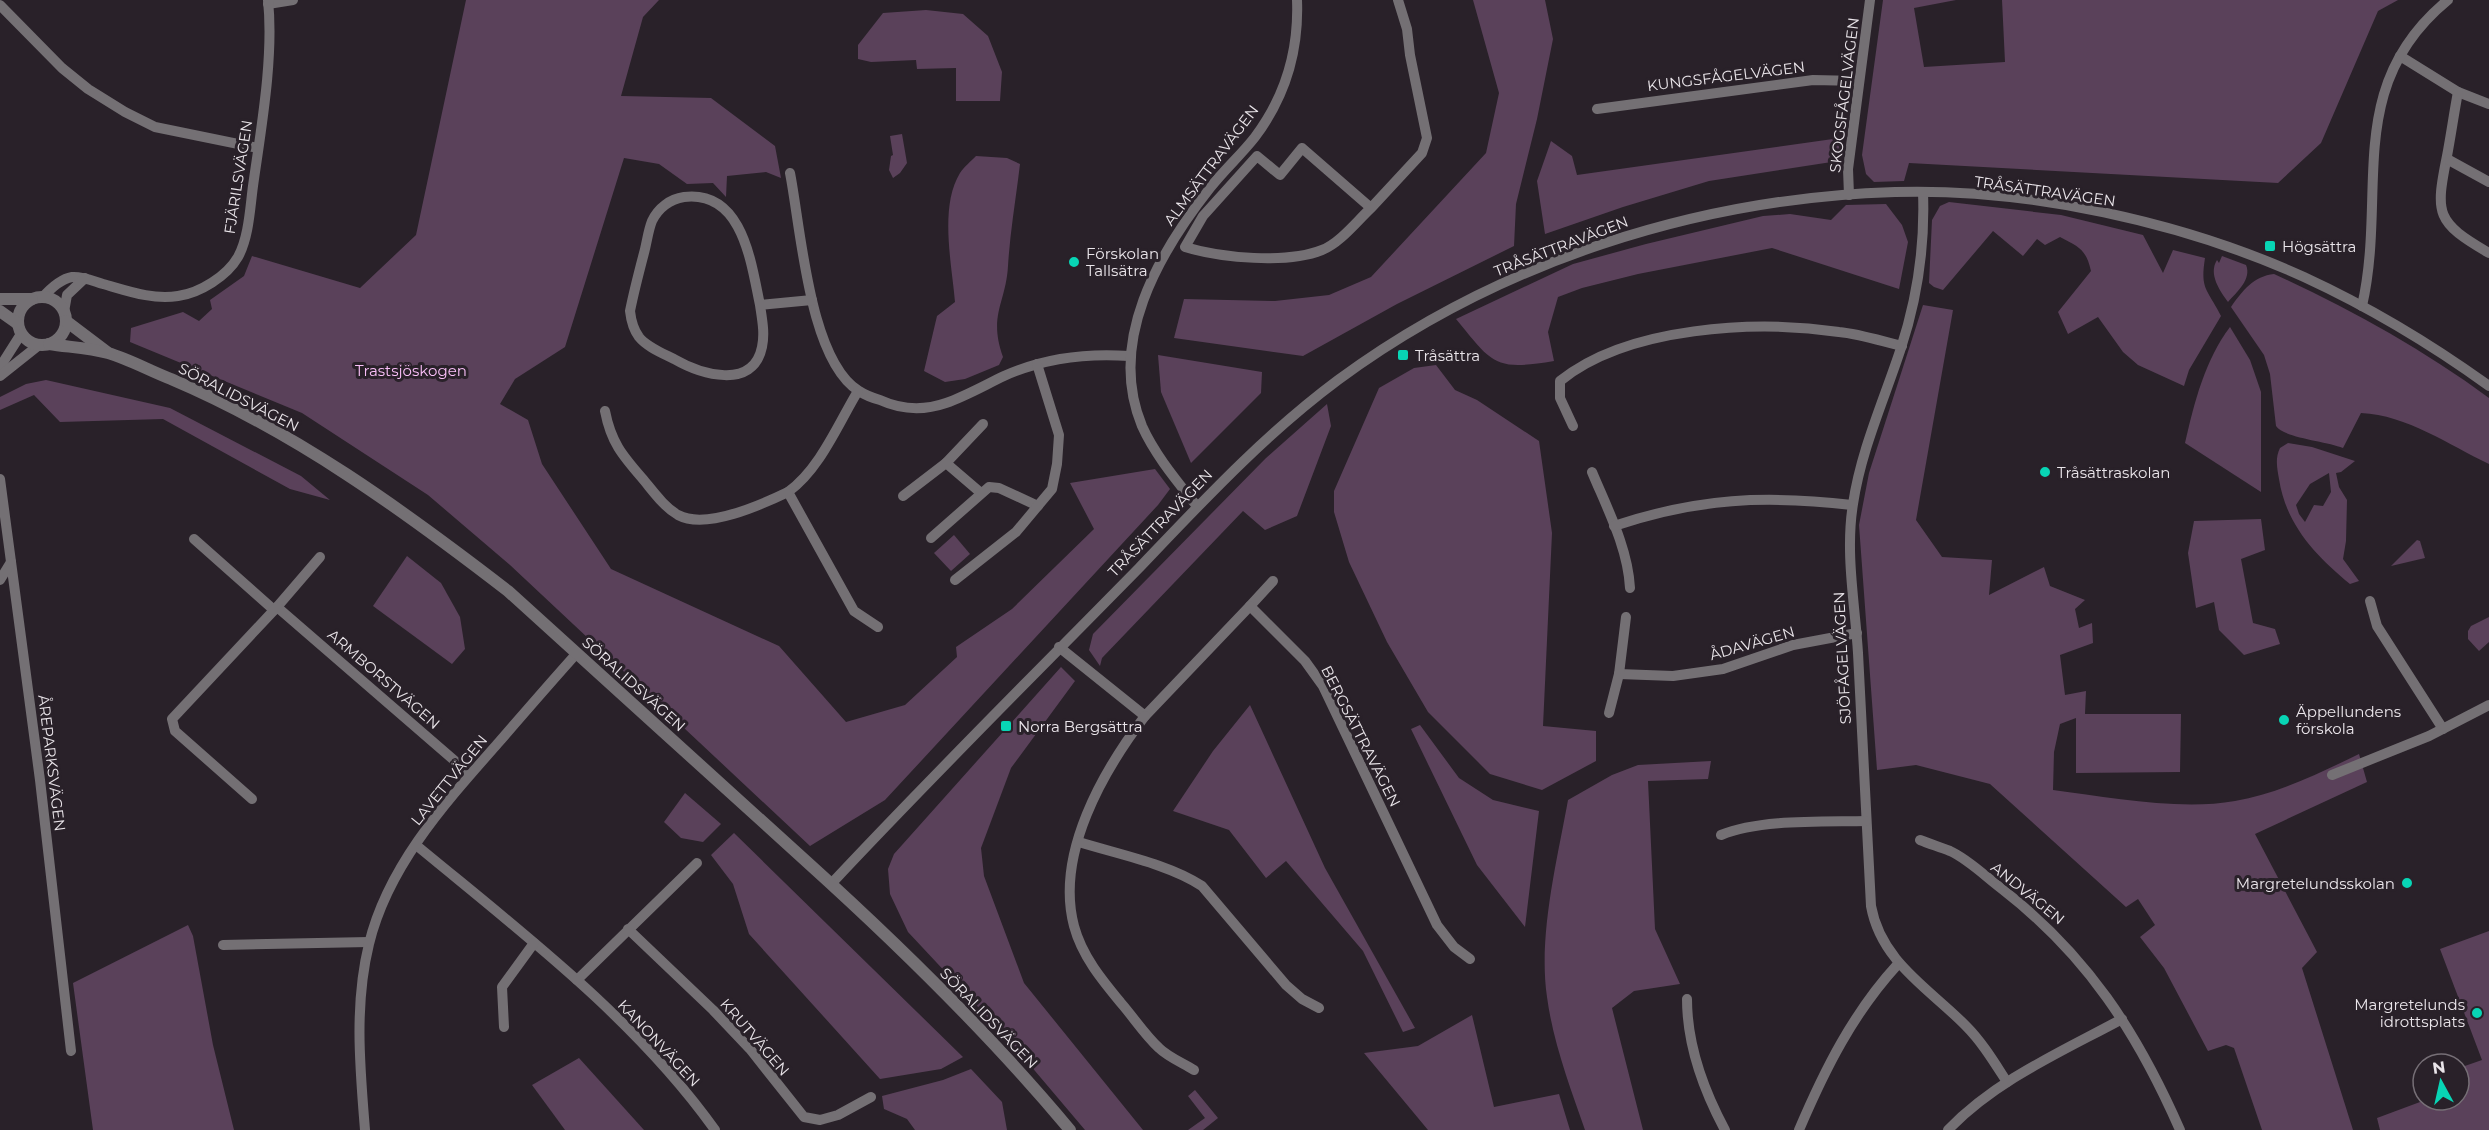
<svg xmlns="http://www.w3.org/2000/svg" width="2489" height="1130" font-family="Montserrat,sans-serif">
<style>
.green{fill:#5a415a;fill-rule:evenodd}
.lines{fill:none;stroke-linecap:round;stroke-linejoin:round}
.minor{stroke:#747074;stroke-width:10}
.tertiary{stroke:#747074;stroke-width:12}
.poi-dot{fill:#08d5b5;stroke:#292129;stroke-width:2}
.labels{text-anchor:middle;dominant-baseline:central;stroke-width:6;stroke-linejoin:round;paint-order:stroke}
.street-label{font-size:15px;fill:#eae5ea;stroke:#292129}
.poi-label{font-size:15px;fill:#eae5ea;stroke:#292129;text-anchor:start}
.park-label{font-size:15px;fill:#fabff9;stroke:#292129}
</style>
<rect width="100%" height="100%" fill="#292129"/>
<g class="green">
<polygon points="466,0 659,0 643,17 621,96 711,98 775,146 781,178 766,172 727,176 726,197 713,183 687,184 659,164 624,158 565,347 515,379 500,404 528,420 542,464 611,569 779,646 846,722 905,705 957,657 956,647 1012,609 1094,529 1070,483 1155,469 1170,489 1158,505 885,800 810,846 510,565 428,495 302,413 130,342 131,328 183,312 199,321 212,309 210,300 244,276 252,256 360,288 416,235"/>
<polygon points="1473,0 1545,0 1553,39 1537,119 1516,204 1514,246 1397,304 1303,356 1174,338 1184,299 1275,301 1329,295 1371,277 1486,153 1499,93"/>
<polygon points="1883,0 1956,0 1914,8 1924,67 2005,62 2002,0 2398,0 2378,11 2321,143 2278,183 1909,163 1904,181 1874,182 1866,174 1862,155"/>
<polygon points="926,10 963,14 988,36 1002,72 1000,101 956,101 956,68 917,69 916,60 871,62 858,59 858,45 883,13"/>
<polygon points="902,134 907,163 900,173 893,178 889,170 891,156 893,155 890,136"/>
<polygon points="1840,138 1838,161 1709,181 1623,207 1545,234 1537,181 1551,141 1572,156 1577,175"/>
<path d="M 976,156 L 1007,158 L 1020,164 C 1016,198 1010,232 1008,266 C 1006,303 988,315 1003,357 L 999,365 L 965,379 L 945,382 L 924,371 L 937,316 L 955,302 C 952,265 939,207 960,173 C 964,167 971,161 976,156 Z"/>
<path d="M 1949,202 L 2061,215 L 2143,235 L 2163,273 L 2173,250 L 2205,258 C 2200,290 2207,288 2221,316 L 2189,370 L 2184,386 L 2138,365 L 2123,352 L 2098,317 L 2068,334 L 2058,312 L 2091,271 C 2086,249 2079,247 2060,237 L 2045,245 L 2037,239 L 2023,256 L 1993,231 L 1943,290 L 1934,287 L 1929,283 L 1932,220 L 1940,206 Z"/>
<path d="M 1886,204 L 1902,225 L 1908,242 L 1899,289 L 1772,248 L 1638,274 L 1582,288 L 1558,297 L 1548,332 L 1554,361 C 1494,371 1493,364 1456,319 L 1573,264 L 1646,244 L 1763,216 L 1790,214 L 1831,220 L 1846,205 Z"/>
<path d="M 2222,256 L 2246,265 C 2252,279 2237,292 2228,302 C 2220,291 2208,274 2217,260 L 2219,263 Z"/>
<path d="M 2274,274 C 2350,309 2421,348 2489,398 L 2489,464 C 2449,445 2407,415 2361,413 L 2343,448 C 2326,441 2284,438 2276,426 L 2270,374 L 2264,355 L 2231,307 C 2242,291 2254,276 2274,274 Z"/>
<path d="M 1923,305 L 1953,310 L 1916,520 L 1942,557 L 1992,560 L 1989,595 L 2044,567 L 2050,586 L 2085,600 L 2075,609 L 2079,628 L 2092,623 L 2093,643 L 2060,655 L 2065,695 L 2086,691 L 2085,714 L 2181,714 L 2180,772 L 2076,773 L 2076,718 L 2060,724 L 2054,752 L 2053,790 C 2109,797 2180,811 2235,801 C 2279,793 2320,773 2359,754 L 2367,782 L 2255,834 L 2317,952 L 2302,968 L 2353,1130 L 2262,1130 L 2234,1048 L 2226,1045 L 2208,1051 L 2164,968 L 2140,937 L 2155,925 L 2138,899 L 2126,907 L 1990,784 L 1916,765 L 1877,770 L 1859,525 L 1869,473 Z"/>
<path d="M 2230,327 L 2250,360 L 2261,392 L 2261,492 L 2185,443 C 2194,403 2205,360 2230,327 Z"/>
<polygon points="1158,355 1262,372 1261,393 1191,463 1161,392"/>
<polygon points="1436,365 1455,390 1477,400 1539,441 1552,533 1543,726 1596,731 1596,761 1542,790 1490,774 1428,712 1387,642 1349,562 1334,512 1334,491 1379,388 1414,368"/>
<polygon points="46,380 170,408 301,476 330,500 290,489 163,419 60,422 34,395 0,410 0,397 26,384"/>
<polygon points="1327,404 1331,426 1297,516 1265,530 1243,511 1102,658 1100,666 1089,650 1093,634 1266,458"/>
<path d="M 2288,443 L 2312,447 L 2355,461 L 2341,472 L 2336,473 L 2339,487 L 2347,500 L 2346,541 L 2343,559 L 2359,581 L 2350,584 C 2316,556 2286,525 2279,479 C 2277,468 2275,458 2280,448 ZM 2329,473 L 2331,492 L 2323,506 L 2314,505 L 2305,522 L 2299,514 L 2296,505 L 2310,484 Z"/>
<polygon points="2261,519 2265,550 2241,559 2253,623 2275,629 2280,644 2244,655 2219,630 2214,602 2196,608 2188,553 2194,521"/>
<polygon points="954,535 970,554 951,571 934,553"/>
<polygon points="2417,540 2420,541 2425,558 2391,566"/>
<polygon points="407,556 441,583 460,617 465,649 452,664 373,606"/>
<polygon points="2489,617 2489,642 2479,651 2468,639 2468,631 2471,626"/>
<polygon points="1061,667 1075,681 1011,768 981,848 984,876 1024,983 1143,1130 1085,1130 1008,1039 908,932 890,894 888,869 894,854"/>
<polygon points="1250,705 1325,868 1415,1028 1403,1032 1363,951 1286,861 1266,878 1229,830 1173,811 1213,751"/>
<polygon points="1420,725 1459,778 1493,800 1539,811 1525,927 1477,865 1411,729"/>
<path d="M 1711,761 L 1708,779 L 1648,781 L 1655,929 L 1680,984 L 1634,991 L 1612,1008 L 1643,1130 L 1585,1130 C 1570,1087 1553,1042 1547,997 C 1538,936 1557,861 1568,800 L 1612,775 L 1638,765 Z"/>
<polygon points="685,793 721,824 703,842 681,838 664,822"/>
<polygon points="734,833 963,1057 941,1069 880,1079 749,934 733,884 711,855"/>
<polygon points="188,925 193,936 213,1045 234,1130 93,1130 73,983"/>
<polygon points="2489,931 2489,1130 2380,1130 2377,1118 2420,1102 2413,1083 2423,1080 2423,1100 2459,1100 2459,1068 2482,1060 2440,949"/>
<polygon points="1472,1015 1494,1107 1559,1094 1570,1130 1428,1130 1364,1053 1418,1046"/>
<polygon points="579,1058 644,1130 565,1130 532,1085"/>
<polygon points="971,1069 1002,1102 1007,1130 915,1130 907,1119 884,1109 882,1096 943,1080"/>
<polygon points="1195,1090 1218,1118 1203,1130 1188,1130 1205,1118 1188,1096"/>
</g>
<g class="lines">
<g class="minor">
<polyline points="268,4 293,0"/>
<polyline points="0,5 62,68 88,89 125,112 155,127 258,148"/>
<polyline points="2400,56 2458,92 2489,104"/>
<path d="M 2458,92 C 2454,113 2451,135 2447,156 C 2435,215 2436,222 2489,253"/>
<polyline points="1597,109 1813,80 1859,81"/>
<polyline points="2447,159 2489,182"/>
<path d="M 790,173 C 801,229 809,360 859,391 C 865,395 873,398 880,400 C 902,410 923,411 946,403 C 966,396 985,385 1004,376 C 1044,358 1086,353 1129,356"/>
<path d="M 1923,192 C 1925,244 1917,299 1901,348 C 1884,400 1861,450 1853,504 C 1845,553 1855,604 1858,653 C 1863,737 1866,822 1871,906 C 1881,962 1930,989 1966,1026 C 1982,1042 1994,1062 2007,1082"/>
<polyline points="1849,195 1848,169 1870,0"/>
<path d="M 1371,208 C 1357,221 1340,243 1322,250 C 1287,264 1221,258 1185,247 L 1203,216 L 1257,156 L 1280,175 L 1302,148 L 1371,208 L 1422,153 L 1427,138 L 1410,55 L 1407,29 L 1398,0"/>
<path d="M 42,298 C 50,289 60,279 72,277 C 82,276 93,281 103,284 C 128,291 152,300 178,296 C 200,293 227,276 238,257 C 249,237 250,208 253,186 C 261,129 274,57 268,0"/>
<path d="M 760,305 C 762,319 765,333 762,347 C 753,391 700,374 674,359 C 662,353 647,347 639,337 C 633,329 631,320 630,311 C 634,291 639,272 644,253 C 647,242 648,231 652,221 C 658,208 670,199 684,197 C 743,190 751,263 760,305 L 812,300"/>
<path d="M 2362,306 C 2388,192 2342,87 2448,0"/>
<polyline points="64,312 67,295 85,278"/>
<polyline points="0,367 21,334"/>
<polyline points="0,376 39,345"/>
<path d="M 858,391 C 838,424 820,469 788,492 L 854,611 L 878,627"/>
<path d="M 605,411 C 611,442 622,455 642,478 C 653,491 664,507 678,515 C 706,530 761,505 788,492"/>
<path d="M 1573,426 L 1560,398 L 1560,381 C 1628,326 1756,320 1839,332 C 1860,334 1881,341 1902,346"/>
<polyline points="946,463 983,424"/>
<path d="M 1592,472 C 1607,508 1628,548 1630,588"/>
<polyline points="0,479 40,780 71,1051"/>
<polyline points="903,496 946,463 981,493"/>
<path d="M 1196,505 C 1177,481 1155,455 1142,426 C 1107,342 1158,254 1210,188 C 1224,170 1241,155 1255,137 C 1285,97 1299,50 1297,0"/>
<path d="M 1614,526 C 1698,498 1765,495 1852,505"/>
<polyline points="931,538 989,487 999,488 1038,506"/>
<polyline points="194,539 274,610"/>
<polyline points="0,580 11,562"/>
<polyline points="955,580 1016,532 1052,489 1057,464 1059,435 1037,364"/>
<polyline points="2370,601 2377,626 2443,729"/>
<polyline points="1250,606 1273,581"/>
<polyline points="277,607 320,557"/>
<polyline points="1059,647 1145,716 1250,606 1305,661 1323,686 1437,925 1454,947 1470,959"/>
<polyline points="1619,674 1673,676 1723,669 1793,645 1857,633"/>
<polyline points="1609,713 1619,674 1626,617"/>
<path d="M 1145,716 C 1103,771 1055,854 1074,926 C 1082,956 1102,980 1121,1003 C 1134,1018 1145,1035 1159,1048 C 1168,1057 1183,1063 1194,1070"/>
<polyline points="2332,775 2429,736 2489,705"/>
<polyline points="252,799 175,731 172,719 277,607 470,774"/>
<path d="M 1721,835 C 1760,819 1823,822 1866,821"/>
<path d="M 1920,840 C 1930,844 1940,847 1950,851 C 1968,859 1986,877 2002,889 C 2087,955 2137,1032 2180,1130"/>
<path d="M 1079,842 C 1117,854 1169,864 1202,886 L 1286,985 L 1302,999 L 1319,1008"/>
<path d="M 416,845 C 520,931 636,1019 715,1130"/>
<path d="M 832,883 C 932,776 1036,673 1139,568 C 1202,502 1264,435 1338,380 C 1498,262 1697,198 1895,192 C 2028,188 2183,222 2304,277 C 2369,307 2431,344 2489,386"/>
<polyline points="628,929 713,1010 750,1049 804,1117 820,1120 838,1115 871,1097"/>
<polyline points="223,945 369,942"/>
<polyline points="577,980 697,863"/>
<path d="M 1687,999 C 1687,1046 1703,1089 1725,1130"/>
<polyline points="504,1027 502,987 534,943"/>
<path d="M 365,1130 C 360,1068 354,1005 369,944 C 388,865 447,801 499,742 C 525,712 551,682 577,653"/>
<path d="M 1799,1130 C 1825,1069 1853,1013 1898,964"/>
<path d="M 1948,1130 C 1996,1080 2061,1052 2122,1019"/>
</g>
<g class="tertiary">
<circle cx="42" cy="321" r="24"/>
<polyline points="0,299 32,299"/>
<polyline points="0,311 18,324"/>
<polyline points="66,321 107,352"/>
<path d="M 49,344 C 68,347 89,348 108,353 C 129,359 150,371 171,379 C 294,431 403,510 508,591 C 608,681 707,772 807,862 C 900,946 990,1034 1070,1130"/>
</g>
</g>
<g class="poi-dot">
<rect x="2264" y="240" width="12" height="12" rx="3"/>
<circle cx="1074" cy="262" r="6"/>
<rect x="1397" y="349" width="12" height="12" rx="3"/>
<circle cx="2045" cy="472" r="6"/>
<circle cx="2284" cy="720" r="6"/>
<rect x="1000" y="720" width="12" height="12" rx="3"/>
<circle cx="2407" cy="883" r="6"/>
<circle cx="2477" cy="1013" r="6"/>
</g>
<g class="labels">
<g class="street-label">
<text transform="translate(1726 76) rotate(-7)">KUNGSFÅGELVÄGEN</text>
<text transform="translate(1844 95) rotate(-83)">SKOGSFÅGELVÄGEN</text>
<text transform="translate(1211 165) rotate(-53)">ALMSÄTTRAVÄGEN</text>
<text transform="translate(238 177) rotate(-81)">FJÄRILSVÄGEN</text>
<text transform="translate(2045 191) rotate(8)">TRÅSÄTTRAVÄGEN</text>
<text transform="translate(1561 246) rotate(-21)">TRÅSÄTTRAVÄGEN</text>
<text transform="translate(239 397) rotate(27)">SÖRALIDSVÄGEN</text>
<text transform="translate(1160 523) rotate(-46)">TRÅSÄTTRAVÄGEN</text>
<text transform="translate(1752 643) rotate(-16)">ÅDAVÄGEN</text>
<text transform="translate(1842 658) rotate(-93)">SJÖFÅGELVÄGEN</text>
<text transform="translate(384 679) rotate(41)">ARMBORSTVÄGEN</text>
<text transform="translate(634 684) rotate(42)">SÖRALIDSVÄGEN</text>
<text transform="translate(1361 736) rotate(63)">BERGSÄTTRAVÄGEN</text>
<text transform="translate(52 763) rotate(83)">ÅREPARKSVÄGEN</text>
<text transform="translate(449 780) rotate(-51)">LAVETTVÄGEN</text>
<text transform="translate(2028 893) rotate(39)">ANDVÄGEN</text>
<text transform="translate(989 1018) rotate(46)">SÖRALIDSVÄGEN</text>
<text transform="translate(755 1037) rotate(49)">KRUTVÄGEN</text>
<text transform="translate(659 1043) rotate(47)">KANONVÄGEN</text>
</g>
<g class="poi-label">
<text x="2282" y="246">Högsättra</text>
<text x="1086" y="253">Förskolan<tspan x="1086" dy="17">Tallsätra</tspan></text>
<text x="1415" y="355">Tråsättra</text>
<text x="2057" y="472">Tråsättraskolan</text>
<text x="2296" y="711">Äppellundens<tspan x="2296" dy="17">förskola</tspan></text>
<text x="1018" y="726">Norra Bergsättra</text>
<text x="2395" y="883" text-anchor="end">Margretelundsskolan</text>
<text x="2465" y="1004" text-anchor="end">Margretelunds<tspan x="2465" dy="17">idrottsplats</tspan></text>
</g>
<g class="park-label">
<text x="411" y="370">Trastsjöskogen</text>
</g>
</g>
<g transform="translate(2441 1082) rotate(352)"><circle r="28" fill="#292129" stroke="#766f76" stroke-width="1.5"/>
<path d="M0-4.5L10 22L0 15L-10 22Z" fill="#08d5b5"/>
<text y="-9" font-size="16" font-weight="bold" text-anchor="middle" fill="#eae5ea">N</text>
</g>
</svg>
